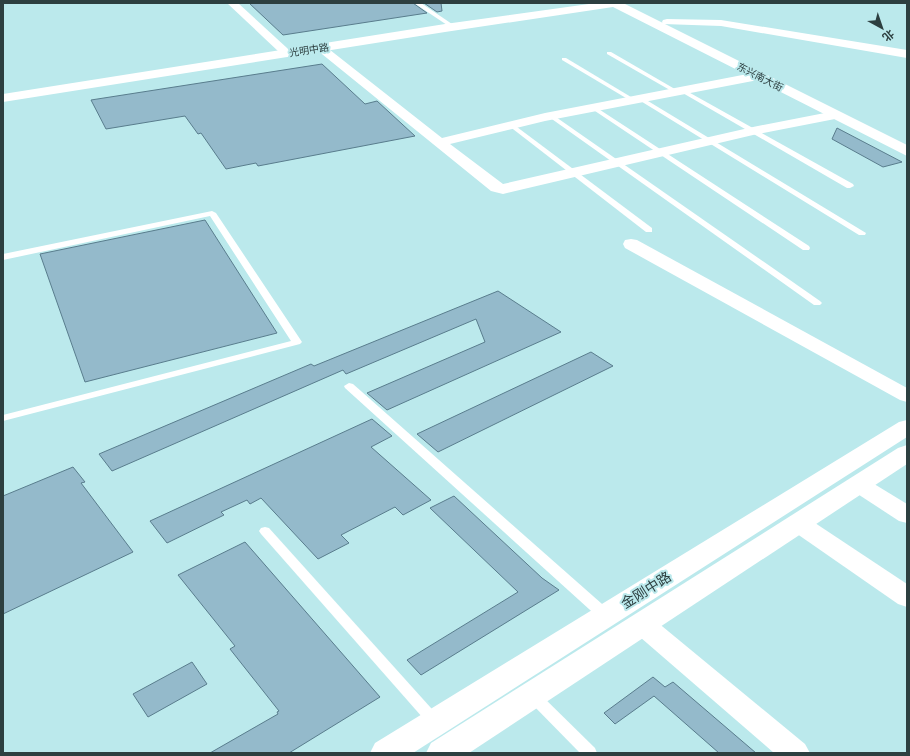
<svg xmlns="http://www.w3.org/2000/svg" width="910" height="756" font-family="Jost,'Noto Sans SC',sans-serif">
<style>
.building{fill:#94bacb;stroke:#597d8d}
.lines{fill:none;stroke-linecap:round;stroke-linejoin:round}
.lane{fill:#fff;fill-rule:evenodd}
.street{fill:#fff;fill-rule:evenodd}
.secondary{fill:#fff;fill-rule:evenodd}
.labels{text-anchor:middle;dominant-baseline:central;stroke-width:4;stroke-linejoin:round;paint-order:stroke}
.far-street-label{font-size:10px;fill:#2d3f40;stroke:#bbe9ec}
.near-street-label{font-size:14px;fill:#2d3f40;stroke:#bbe9ec}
</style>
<rect width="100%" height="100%" fill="#bbe9ec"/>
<g class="building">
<polygon points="249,3 413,3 427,13 283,35"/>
<polygon points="424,3 441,3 442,11 437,12"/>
<polygon points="322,64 365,104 377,101 415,136 258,166 256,163 226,169 201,133 198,134 185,116 106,129 91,100"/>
<polygon points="837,128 902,162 883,167 832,139"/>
<polygon points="205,220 277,333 85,382 40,254"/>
<polygon points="498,291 561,332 387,410 367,393 485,342 476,319 346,374 343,370 112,471 99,454 311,364 314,366"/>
<polygon points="591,352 613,366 438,452 417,434"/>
<polygon points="372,419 392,436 371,447 431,500 403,515 395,507 341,535 349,543 318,559 261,498 250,504 247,500 221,512 224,515 167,543 150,521"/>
<polygon points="73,467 85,482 81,483 133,552 3,614 3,496"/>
<polygon points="454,496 542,578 559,590 421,675 407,660 518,592 430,508"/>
<polygon points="245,542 380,697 289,753 210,753 278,714 277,712 279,711 230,649 235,646 178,575"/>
<polygon points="192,662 207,684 148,717 133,694"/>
<polygon points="653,677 665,687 673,682 756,753 719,753 654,696 615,724 604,713"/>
</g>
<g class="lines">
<g class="lane">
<polygon points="414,3 421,3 452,24 447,25"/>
<polygon points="607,52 611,52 680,92 675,93 607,54"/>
<polygon points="562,58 566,58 636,100 631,101 562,60"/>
<polygon points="683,89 853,184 854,186 850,188 847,188 681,92 681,90"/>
<polygon points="639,98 643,98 866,233 865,235 859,235 639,100"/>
<polygon points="594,106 809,246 810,248 809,250 803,250 592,109 591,108"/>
<polygon points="549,115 553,115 820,301 822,303 820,305 814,305 549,117"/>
<polygon points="509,124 513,124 652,228 652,232 646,232 509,126"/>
<polygon points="212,211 216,213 302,342 300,344 3,421 3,415 291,341 210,216 3,260 3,254"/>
<polygon points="349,383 353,384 610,611 612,615 610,619 605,620 600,619 345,388 344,386"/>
<polygon points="265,527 269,528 440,718 442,722 440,726 435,728 430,726 261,534 259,531 261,528"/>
<polygon points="532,689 537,691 595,748 597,753 580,753 527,699 525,695 527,691"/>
</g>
<g class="street">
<polygon points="227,3 238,3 287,48 289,50 287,52 279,52"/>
<polygon points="667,19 721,20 907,50 907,58 721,26 663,24 662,22 663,20"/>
<polygon points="321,45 325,46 442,138 545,113 758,72 764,76 758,80 545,121 450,144 503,184 753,127 835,111 840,112 842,115 840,118 835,119 753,135 503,194 491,191 317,50 315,48 317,46"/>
<polygon points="631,239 637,240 907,388 907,402 900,400 625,248 623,244 625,240"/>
<polygon points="858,476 866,479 907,504 907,523 899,521 850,489 847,484 850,479"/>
<polygon points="798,515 806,517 907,584 907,607 898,604 790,529 786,523 790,517"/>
<polygon points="642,614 651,617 805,744 810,753 774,753 633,631 629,624 633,617"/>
</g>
<g class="secondary">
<polygon points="596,3 626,3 625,4 907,145 907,156 613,7 445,32 3,102 3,94 445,24"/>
<polygon points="907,420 907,437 413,753 370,753 375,743 899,422"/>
<polygon points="907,445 907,464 469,753 426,753 431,743 898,448"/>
</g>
</g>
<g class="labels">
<g class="far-street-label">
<text transform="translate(309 50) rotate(-9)">光明中路</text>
<text transform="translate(760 77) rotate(27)">东兴南大街</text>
</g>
<g class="near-street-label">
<text transform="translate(646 590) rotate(-32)">金刚中路</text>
</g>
</g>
<rect width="910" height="756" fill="none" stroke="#2d3f40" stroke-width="8"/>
<g transform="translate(882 28) rotate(140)" stroke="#bbe9ec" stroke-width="3" paint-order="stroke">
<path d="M0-3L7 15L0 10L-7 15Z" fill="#2d3f40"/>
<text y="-6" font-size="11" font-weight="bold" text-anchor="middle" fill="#2d3f40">北</text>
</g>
</svg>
